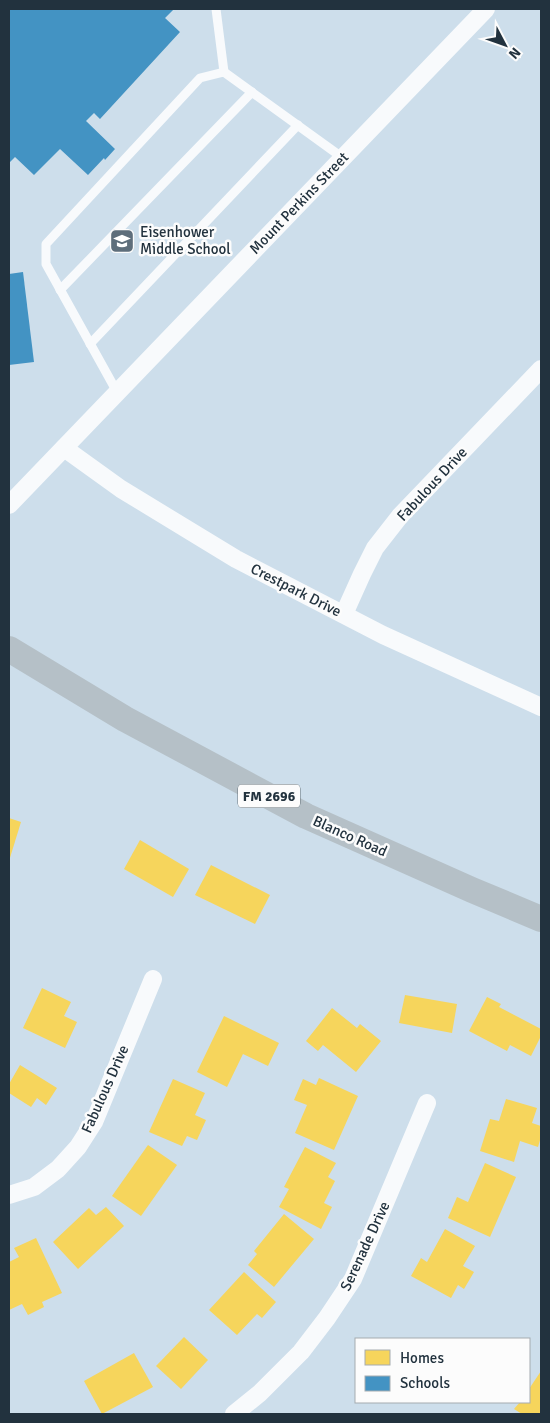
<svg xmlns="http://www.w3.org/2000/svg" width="550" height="1423" font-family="Signika,sans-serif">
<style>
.homes{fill:#f6d55c}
.schools{fill:#4393c3}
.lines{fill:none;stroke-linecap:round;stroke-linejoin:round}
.service{stroke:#f8fafc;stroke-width:9}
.minor{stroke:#f8fafc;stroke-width:18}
.primary{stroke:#b5c0c7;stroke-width:26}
.labels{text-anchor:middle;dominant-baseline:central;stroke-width:5;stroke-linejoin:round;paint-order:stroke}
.shield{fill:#fcfcfc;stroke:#636f77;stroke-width:1}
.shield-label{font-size:14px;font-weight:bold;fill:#22323e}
.street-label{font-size:15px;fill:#22323e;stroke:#fcfcfc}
.poi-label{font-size:15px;fill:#22323e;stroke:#fcfcfc;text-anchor:start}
</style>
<rect width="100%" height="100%" fill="#cddeeb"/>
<g class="homes">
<polygon points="9,818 21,822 9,861"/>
<polygon points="140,840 189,869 173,897 124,869"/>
<polygon points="211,865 270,895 255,924 195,895"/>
<polygon points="42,988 71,1002 64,1016 77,1022 65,1048 23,1028"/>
<polygon points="405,995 457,1004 452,1033 399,1023"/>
<polygon points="487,997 501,1004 499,1007 541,1029 541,1036 531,1056 510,1045 507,1051 469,1031"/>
<polygon points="332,1008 357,1028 360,1024 381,1041 356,1072 323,1045 318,1051 306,1041"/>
<polygon points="224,1016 279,1043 268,1066 243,1054 227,1087 197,1072"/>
<polygon points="20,1065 57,1088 46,1105 37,1098 31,1107 9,1093 9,1084"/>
<polygon points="319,1078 358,1096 334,1150 295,1133 307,1105 294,1100 303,1079 316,1085"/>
<polygon points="173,1079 205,1093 195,1115 206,1120 197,1140 187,1136 182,1146 149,1132"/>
<polygon points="506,1099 537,1108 532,1123 541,1126 541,1137 538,1147 520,1141 514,1162 480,1151 490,1119 499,1121"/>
<polygon points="148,1145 177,1165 141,1216 112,1196"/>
<polygon points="305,1147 336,1163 328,1177 335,1181 324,1203 332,1207 321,1229 279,1207 289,1189 284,1187"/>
<polygon points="485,1163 516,1177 490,1237 448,1218 457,1197 468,1202"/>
<polygon points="106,1207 124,1226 78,1269 53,1242 89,1208 96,1215"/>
<polygon points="284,1214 314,1239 274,1287 248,1265 257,1254 254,1251"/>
<polygon points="445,1229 475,1246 463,1266 474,1272 464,1289 458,1285 451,1298 411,1276 421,1258 427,1262"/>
<polygon points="36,1238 62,1293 42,1302 44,1307 28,1315 22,1304 9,1310 9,1262 19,1257 14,1248"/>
<polygon points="244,1272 276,1302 262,1318 257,1314 237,1335 209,1310"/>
<polygon points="184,1337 208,1360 181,1389 156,1366"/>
<polygon points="134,1353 153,1387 102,1414 84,1381"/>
<polygon points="541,1371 541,1414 522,1414 514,1409 520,1402 529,1402 529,1389"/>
</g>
<g class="schools">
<polygon points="9,9 174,9 165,18 180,32 100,119 94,113 86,121 115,149 105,160 104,158 88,175 60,149 34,175 15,157 9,163"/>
<polygon points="23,272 34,362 9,365 9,274"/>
</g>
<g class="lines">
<g class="service">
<polyline points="216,9 224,72"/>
<polyline points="60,290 252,92"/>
<polyline points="90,344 298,125"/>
<polyline points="117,392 46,264 46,244 200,78 224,72 343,158"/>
</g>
<g class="minor">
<polyline points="64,448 121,489 236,559 383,635 541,707"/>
<polyline points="9,505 486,9"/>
<polyline points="344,614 362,574 375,548 400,516 541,369"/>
<polyline points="9,1195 34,1187 58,1169 78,1147 94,1122 153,979"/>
<polyline points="234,1414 260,1393 301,1352 327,1318 353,1279 427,1103"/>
</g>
<polyline class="primary" points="9,649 125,719 306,816 472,890 541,919"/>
</g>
<defs>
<symbol id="school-square" viewBox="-11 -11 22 22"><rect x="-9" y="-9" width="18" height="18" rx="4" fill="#5e6e7b" stroke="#fcfcfc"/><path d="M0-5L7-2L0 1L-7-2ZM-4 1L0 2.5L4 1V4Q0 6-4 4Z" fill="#fff"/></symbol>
</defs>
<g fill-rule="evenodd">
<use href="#school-square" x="108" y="227" width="28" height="28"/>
</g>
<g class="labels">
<rect class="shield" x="238" y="784.5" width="62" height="23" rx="4"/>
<g class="shield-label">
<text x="269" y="796">FM 2696</text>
</g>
<g class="street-label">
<text transform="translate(299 203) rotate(-46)">Mount Perkins Street</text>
<text transform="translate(432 484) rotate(-47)">Fabulous Drive</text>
<text transform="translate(296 590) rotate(27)">Crestpark Drive</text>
<text transform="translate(350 836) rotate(24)">Blanco Road</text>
<text transform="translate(105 1089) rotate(-66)">Fabulous Drive</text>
<text transform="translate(365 1246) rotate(-65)">Serenade Drive</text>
</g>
<g class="poi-label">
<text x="140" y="232">Eisenhower<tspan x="140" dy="17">Middle School</tspan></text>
</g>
</g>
<rect width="550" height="1423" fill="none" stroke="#22323e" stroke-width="20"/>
<rect x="355" y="1338" width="175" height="65" fill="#fcfcfc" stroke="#a5abb0"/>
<rect x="365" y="1350" width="25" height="15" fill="#f6d55c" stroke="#a5abb0"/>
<text x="400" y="1363" font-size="15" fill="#22323e">Homes</text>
<rect x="365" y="1376" width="25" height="15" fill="#4393c3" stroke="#a5abb0"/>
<text x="400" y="1388" font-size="15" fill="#22323e">Schools</text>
<g transform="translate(505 45) rotate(131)" stroke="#fcfcfc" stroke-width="4" paint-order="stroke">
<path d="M0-4L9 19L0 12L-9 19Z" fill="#22323e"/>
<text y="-8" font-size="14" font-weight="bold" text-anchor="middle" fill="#22323e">N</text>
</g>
</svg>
